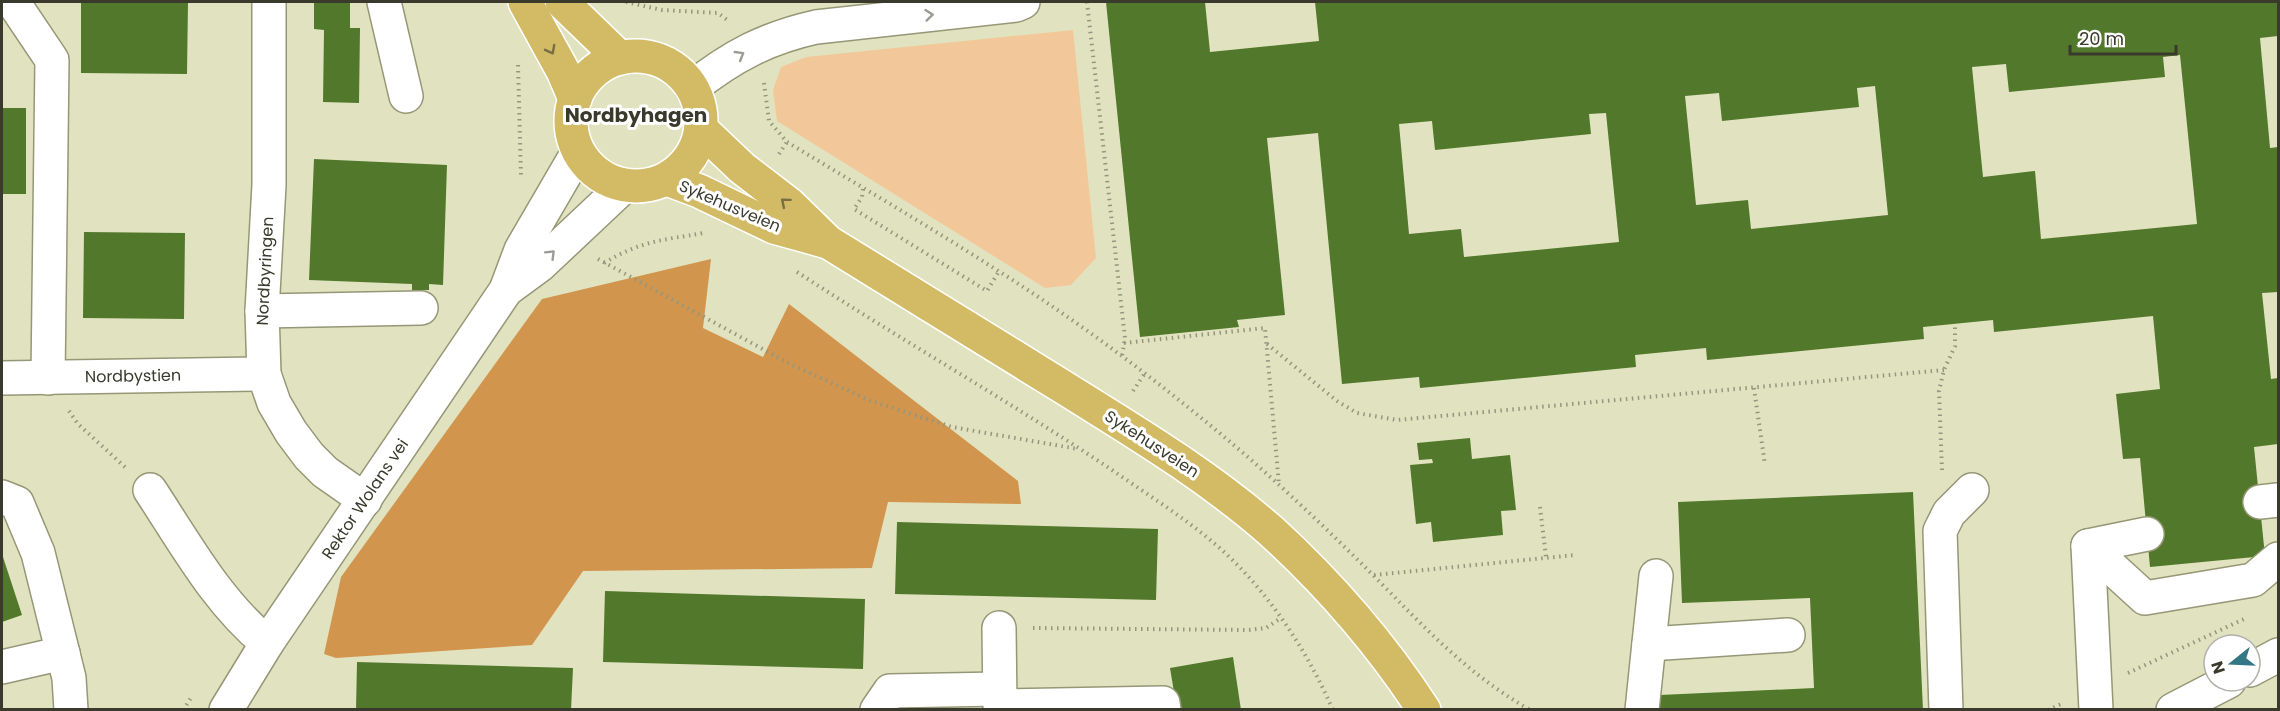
<svg xmlns="http://www.w3.org/2000/svg" width="2280" height="711" font-family="Poppins,sans-serif">
<style>
.green{fill:#f2c89a}
.forest{fill:#d1954e}
.building{fill:#52782b;fill-rule:evenodd}
.lines{fill:none;stroke-linecap:round;stroke-linejoin:round}
.minor-casing{stroke:#959776;stroke-width:36}
.major-casing{stroke:#fff;stroke-width:36}
.path{stroke:#94967d;stroke-width:4;stroke-dasharray:1.5 4.5;stroke-linecap:butt}
.minor{stroke:#fff;stroke-width:33}
.major{stroke:#d3bb66;stroke-width:33}
.oneway{stroke:#9c9c96}
.oneway2{stroke:#776e43}
.labels{text-anchor:middle;dominant-baseline:central;stroke-width:6;stroke-linejoin:round;paint-order:stroke}
.street-label{font-size:16px;fill:#393a2c;stroke:#fff}
.quarter-label{font-size:20px;font-weight:bold;fill:#393a2c;stroke:#fff}
</style>
<rect width="100%" height="100%" fill="#e1e3c0"/>
<polygon class="green" points="1073,30 1096,258 1071,285 1045,288 777,121 773,90 781,67 806,57"/>
<polygon class="forest" points="711,259 703,328 763,357 789,304 1018,481 1021,504 888,502 872,568 583,571 532,645 336,658 324,654 341,577 542,299"/>
<g class="building">
<polygon points="81,2 188,2 187,74 81,73"/>
<polygon points="314,2 350,2 350,28 360,28 359,103 323,102 324,30 314,29"/>
<path d="M 1106,2 L 1205,2 L 1210,52 L 1319,41 L 1315,2 L 2278,2 L 2278,36 L 2260,38 L 2270,148 L 2278,147 L 2278,292 L 2262,293 L 2271,379 L 2278,378 L 2278,444 L 2254,447 L 2265,556 L 2150,567 L 2140,458 L 2123,459 L 2116,394 L 2160,389 L 2153,316 L 1994,332 L 1993,320 L 1923,327 L 1924,339 L 1707,360 L 1706,348 L 1635,355 L 1636,367 L 1420,388 L 1419,377 L 1342,384 L 1318,133 L 1267,138 L 1285,315 L 1237,320 L 1239,327 L 1140,337 ZM 2180,55 L 2197,224 L 2041,239 L 2035,171 L 1983,177 L 1972,67 L 2006,64 L 2009,92 L 2165,77 L 2163,57 ZM 1875,86 L 1888,215 L 1751,229 L 1748,200 L 1696,205 L 1685,96 L 1719,93 L 1722,121 L 1859,107 L 1857,88 ZM 1606,113 L 1619,242 L 1464,257 L 1461,229 L 1409,234 L 1399,124 L 1432,121 L 1435,150 L 1591,134 L 1589,114 Z"/>
<rect x="2" y="108" width="24" height="86"/>
<polygon points="314,159 447,165 443,285 429,284 429,290 412,290 412,284 309,280"/>
<polygon points="84,232 185,233 184,319 83,318"/>
<polygon points="1470,438 1472,459 1510,455 1516,510 1501,511 1503,535 1433,542 1431,522 1416,524 1410,465 1433,463 1432,459 1419,460 1417,443"/>
<polygon points="1913,492 1923,710 1660,710 1660,695 1814,688 1810,598 1682,603 1678,502"/>
<polygon points="897,522 1158,529 1156,600 895,594"/>
<polygon points="2,554 22,615 2,622"/>
<polygon points="605,591 865,599 863,669 603,662"/>
<polygon points="1233,657 1241,710 1177,710 1170,668"/>
<polygon points="357,662 573,668 571,710 356,710"/>
</g>
<g class="lines">
<defs>
<g id="minor">
<polyline points="13,2 52,60 48,378"/>
<polyline points="269,2 269,185 262,311 264,374 274,403 291,432 309,456 325,472 365,500"/>
<polyline points="384,2 406,96"/>
<path d="M 692,88 C 732,56 767,38 816,27 L 1016,5 L 1023,2"/>
<polyline points="506,290 540,265 624,186"/>
<polyline points="262,311 421,308"/>
<polyline points="2,378 264,374"/>
<path d="M 150,490 C 185,543 217,602 267,643"/>
<polyline points="2,497 17,503 38,553 69,678 71,710"/>
<polyline points="2260,502 2278,500"/>
<polyline points="2088,546 2145,598 2253,580 2278,559"/>
<polyline points="999,628 1000,706 1163,703 1164,710"/>
<polyline points="1649,644 1788,635"/>
<polyline points="2,667 63,653"/>
<polyline points="2250,670 2278,655"/>
<polyline points="226,710 267,643 506,290 521,250 578,152"/>
<polyline points="877,710 890,691 999,689"/>
<polyline points="1642,710 1656,576"/>
<polyline points="1946,710 1940,531 1949,513 1972,490"/>
<polyline points="2096,710 2088,546 2147,534"/>
<polyline points="2173,710 2229,681"/>
</g>
<g id="major">
<polyline points="525,2 563,71 575,99"/>
<polyline points="562,2 620,58"/>
<circle cx="636" cy="121" r="65"/>
<path d="M 701,129 L 742,168 L 789,204 L 828,242 C 906,290 984,339 1063,387 C 1135,432 1207,475 1271,531 C 1329,584 1381,644 1424,710"/>
<polyline points="667,179 699,191 774,227 824,241"/>
</g>
</defs>
<use href="#minor" class="minor-casing"/>
<use href="#major" class="major-casing"/>
<g class="path">
<polyline points="626,2 662,10 718,13 730,22"/>
<polyline points="1087,2 1125,338 1122,356"/>
<polyline points="518,65 521,177"/>
<path d="M 764,83 L 769,121 L 787,142 C 858,185 930,227 1000,272 C 1085,326 1166,387 1242,452 C 1287,491 1331,533 1373,575 C 1424,627 1466,673 1530,710"/>
<polyline points="779,154 787,142"/>
<polyline points="863,189 862,197 854,209 987,291 999,271"/>
<polyline points="598,259 790,364 871,401 952,427 1078,449"/>
<path d="M 604,263 C 641,241 662,240 704,233"/>
<path d="M 797,272 C 901,340 1009,401 1112,470 C 1158,502 1207,531 1245,573 C 1282,613 1311,660 1333,710"/>
<polyline points="1124,343 1265,328 1279,485"/>
<polyline points="1267,344 1337,401 1357,413 1397,420 1944,370"/>
<polyline points="1754,388 1765,465"/>
<polyline points="1133,391 1145,373"/>
<polyline points="69,411 78,424 125,467"/>
<polyline points="1942,470 1939,391 1944,370 1955,346 1955,327"/>
<polyline points="1540,507 1546,557"/>
<polyline points="1374,575 1575,555"/>
<polyline points="1033,628 1248,630 1266,628 1281,618"/>
<polyline points="2128,673 2244,619"/>
<polyline points="183,710 191,698"/>
<polyline points="2048,710 2061,704"/>
</g>
<use href="#minor" class="minor"/>
<use href="#major" class="major"/>
</g>
<defs><path id="oneway-chevron" d="M-2-3.5L2.5 0L-2 3.5" fill="none" stroke-width="1.6" stroke-linecap="round" stroke-linejoin="round" transform="scale(1.5)"/></defs>
<g class="oneway">
<use href="#oneway-chevron" transform="translate(929 15) rotate(-6)"/>
<use href="#oneway-chevron" transform="translate(740 55) rotate(-31)"/>
<use href="#oneway-chevron" transform="translate(551 254) rotate(-45)"/>
</g>
<g class="oneway2">
<use href="#oneway-chevron" transform="translate(551 50) rotate(62)"/>
<use href="#oneway-chevron" transform="translate(785 202) rotate(-140)"/>
</g>
<g class="labels">
<g class="street-label">
<text transform="translate(730 206) rotate(23)">Sykehusveien</text>
<text transform="translate(265 271) rotate(-87)">Nordbyringen</text>
<text transform="translate(133 376) rotate(-1)">Nordbystien</text>
<text transform="translate(1152 444) rotate(33)">Sykehusveien</text>
<text transform="translate(365 499) rotate(-56)">Rektor Wolans vei</text>
</g>
<g class="quarter-label">
<text x="636" y="115">Nordbyhagen</text>
</g>
</g>
<rect width="2280" height="711" fill="none" stroke="#393a2c" stroke-width="6"/>
<g transform="translate(2232 663) rotate(252)"><circle r="28" fill="#ffffff" stroke="#b0b0ab" stroke-width="1.5"/>
<path d="M0-4.5L10 22L0 15L-10 22Z" fill="#337787"/>
<text y="-9" font-size="16" font-weight="bold" text-anchor="middle" fill="#393a2c">N</text>
</g>
<path d="M2070 45v9h106v-9" fill="none" stroke="#393a2c" stroke-width="3"/>
<text x="2079" y="45" font-size="18" fill="#393a2c" stroke="#ffffff" stroke-width="4.5" paint-order="stroke">20 m</text>
</svg>
